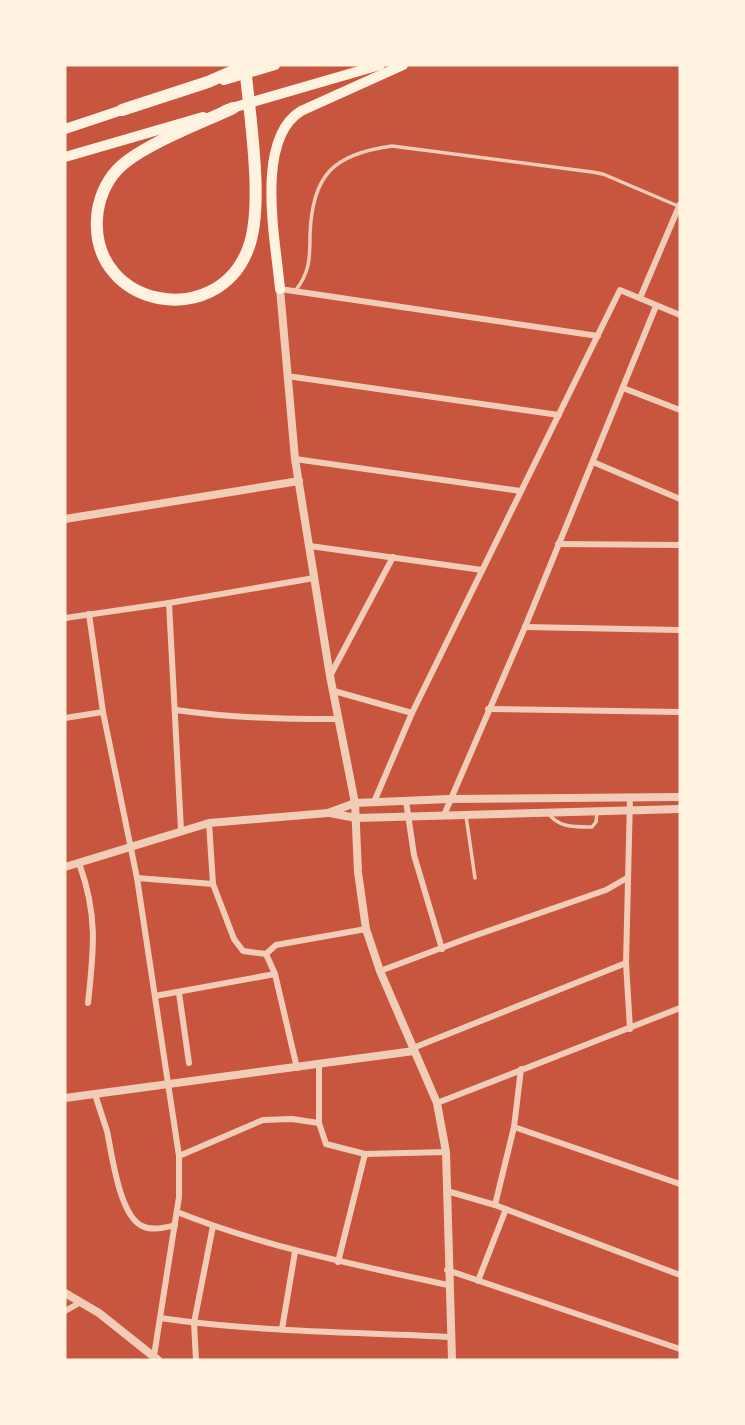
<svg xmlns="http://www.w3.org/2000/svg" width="745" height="1425" font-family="'PT Sans Narrow',sans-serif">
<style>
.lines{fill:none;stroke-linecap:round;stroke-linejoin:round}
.service{stroke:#f1ccb7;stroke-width:3.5}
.minor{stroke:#f1ccb7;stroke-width:6}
.tertiary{stroke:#f1ccb7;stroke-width:8}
.trunk{stroke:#fff3e0;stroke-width:10}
.motorway{stroke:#fff3e0;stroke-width:12}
</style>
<rect width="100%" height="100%" fill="#c8553d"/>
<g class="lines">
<g class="service">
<path d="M 295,291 C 310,273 310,257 310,235 C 312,175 333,154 392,146 L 592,172 L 603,174 L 678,206"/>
<path d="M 548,813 C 559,828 574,827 592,827 L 596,822 L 597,812"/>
<polyline points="466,816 475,878"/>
</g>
<g class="minor">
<polyline points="280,289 598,336"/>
<polyline points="640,298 680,204"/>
<polyline points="287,376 559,415"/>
<polyline points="623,388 680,410"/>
<polyline points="295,459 521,491"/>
<polyline points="593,462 680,499"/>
<polyline points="558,544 680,545"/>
<polyline points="310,546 482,570"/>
<polyline points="169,603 181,830"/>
<polyline points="89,614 103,712"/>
<polyline points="65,618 169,603 314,578"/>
<polyline points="525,627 680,630"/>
<polyline points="330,676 393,557"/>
<polyline points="334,691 412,713"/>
<polyline points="488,709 680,712"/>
<path d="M 176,710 C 231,718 284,719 339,719"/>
<polyline points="65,718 103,712 137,878 179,1156 179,1197 154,1356"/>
<polyline points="406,801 414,855 442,949"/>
<polyline points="374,802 412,713 620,290 680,315"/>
<polyline points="444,815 525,627 656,306"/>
<polyline points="209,823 213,884"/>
<path d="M 79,863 C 98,915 94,949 88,1003"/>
<polyline points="137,878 213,884 234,939 243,951 266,954 276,945 366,929"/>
<polyline points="266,954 275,974 297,1068"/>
<polyline points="380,971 468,938 606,890 627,878"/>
<polyline points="179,993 189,1063"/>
<polyline points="155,996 275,974"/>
<polyline points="630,1029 626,963 630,798"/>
<polyline points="413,1048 626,963"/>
<polyline points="319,1064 319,1123 326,1144 365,1154 446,1152"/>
<path d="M 95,1094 C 99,1107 103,1119 107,1131 C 112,1154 119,1215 142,1226 C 152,1231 165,1228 175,1225"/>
<polyline points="437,1103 680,1008"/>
<polyline points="514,1127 521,1069"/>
<polyline points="179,1156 263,1120 292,1119 319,1123"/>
<polyline points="447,1191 495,1205 680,1275"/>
<polyline points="495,1205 514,1127 680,1184"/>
<path d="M 177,1212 C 265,1247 356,1265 448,1285"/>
<polyline points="338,1262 365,1154"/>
<polyline points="447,1270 680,1349"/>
<polyline points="478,1281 506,1209"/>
<polyline points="65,1311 81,1302"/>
<path d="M 160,1318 C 256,1332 354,1332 451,1337"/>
<polyline points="282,1329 295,1252"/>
<polyline points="196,1360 194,1323 213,1226"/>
</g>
<g class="tertiary">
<polyline points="280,289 295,459 330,676 355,803 358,872 366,929 380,971 437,1103 446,1152 452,1360"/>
<polyline points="65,519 299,481"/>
<polyline points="330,813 356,818 680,809"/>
<polyline points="65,867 209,823 328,813 355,803 449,799 680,797"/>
<polyline points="65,1098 414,1051"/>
<polyline points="65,1293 99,1313 158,1360"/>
</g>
<g class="trunk">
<polyline points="224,80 275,65"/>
<polyline points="225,110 380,65"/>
<polyline points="65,129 128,108"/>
<polyline points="65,157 203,117"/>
<path d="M 280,289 C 276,242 254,140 301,111 L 403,65"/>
</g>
<g class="motorway">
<path d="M 233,108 C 202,123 139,146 117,170 C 105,183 98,201 97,218 C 91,308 217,331 248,249 C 265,206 249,113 245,65"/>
<polyline points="122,110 208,82 247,65"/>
</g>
</g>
<rect width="745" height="1425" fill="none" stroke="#fff3e0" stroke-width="133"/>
</svg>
